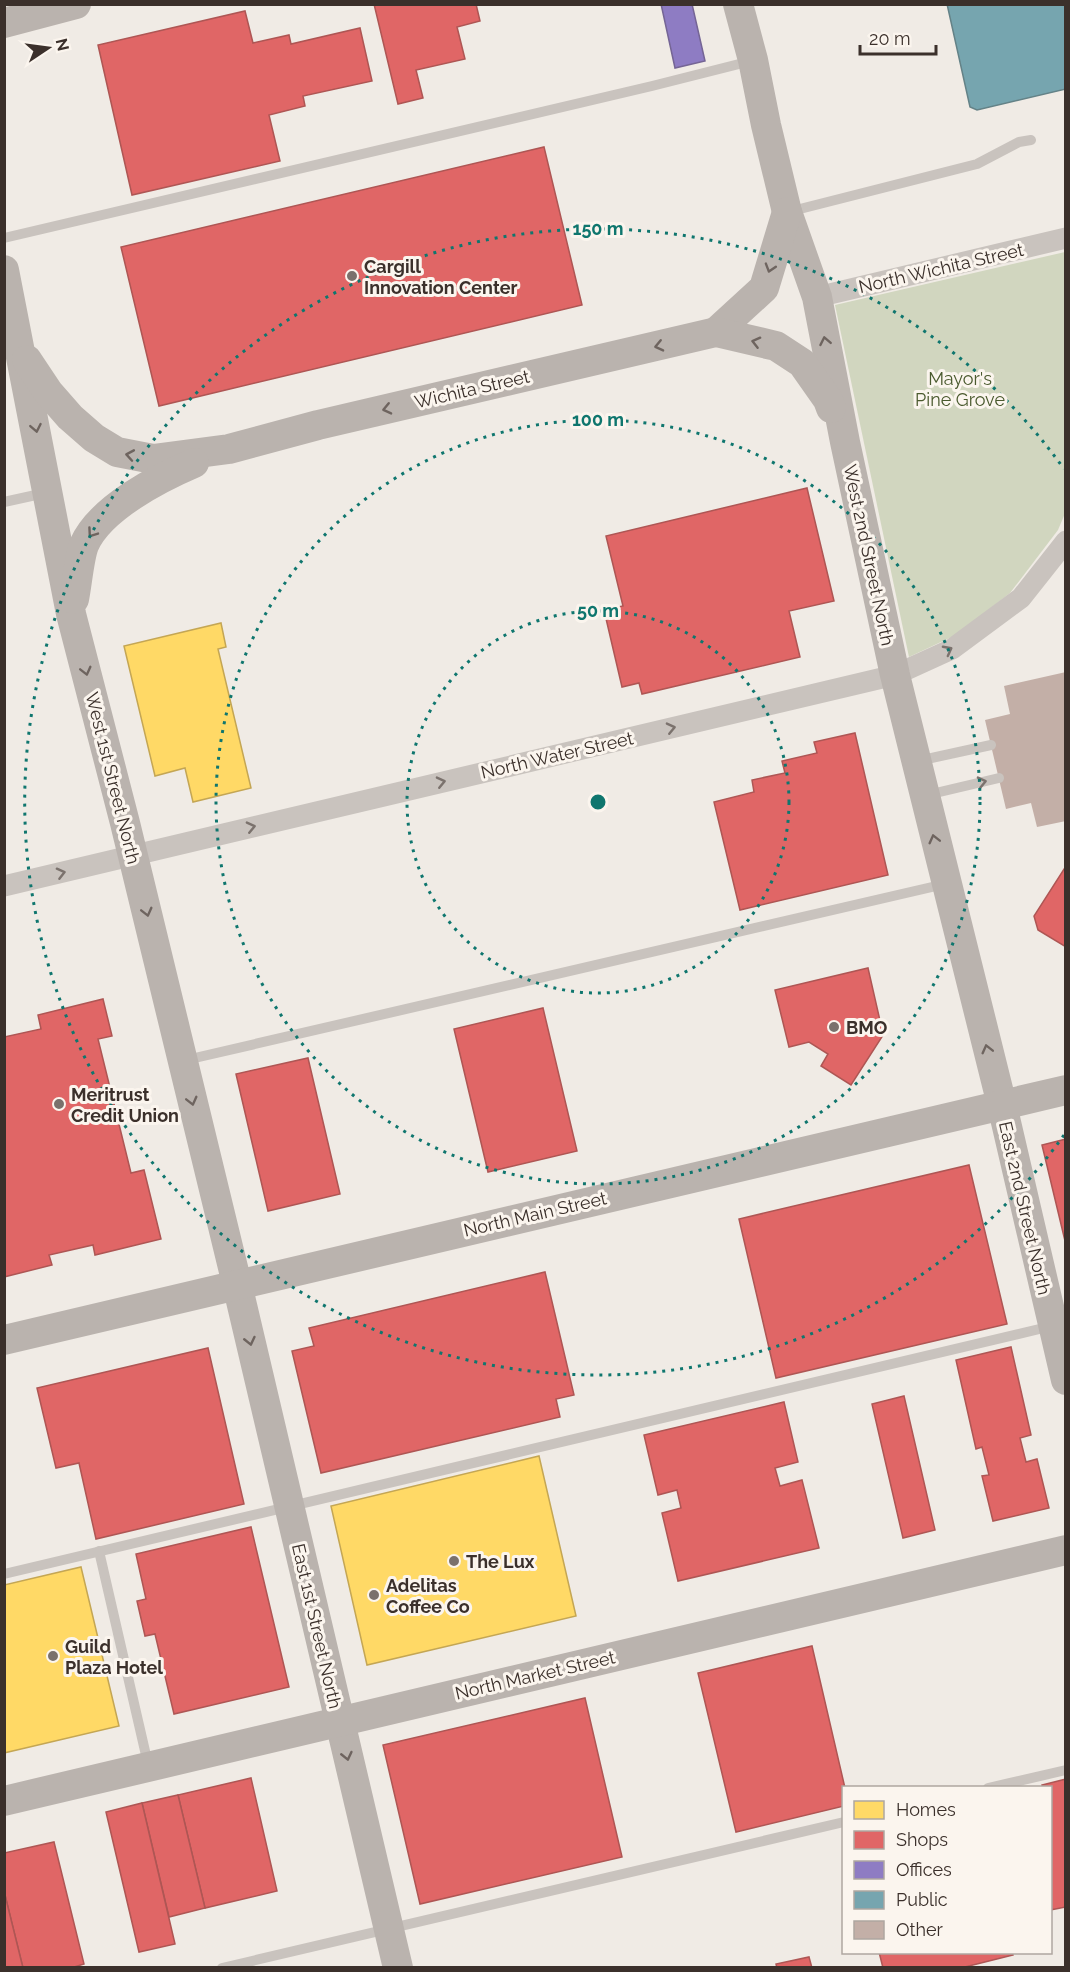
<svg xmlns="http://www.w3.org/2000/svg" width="1070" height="1972" font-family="Raleway,sans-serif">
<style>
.green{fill:#d1d6bf}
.homes{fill:#ffd966;stroke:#c4a654;stroke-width:1.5}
.shops{fill:#e06666;stroke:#ae5654;stroke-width:1.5}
.offices{fill:#8e7cc3;stroke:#756595;stroke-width:1.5}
.public{fill:#76a5af;stroke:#648287;stroke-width:1.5}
.building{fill:#c3afa7}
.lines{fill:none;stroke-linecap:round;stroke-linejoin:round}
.lane{stroke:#c9c3be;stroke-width:10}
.street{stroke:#c9c3be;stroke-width:21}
.secondary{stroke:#bab3ae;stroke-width:30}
.oneway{stroke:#6e645f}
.oneway2{stroke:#7b726d}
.ring{fill:none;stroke:#0f766e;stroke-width:3;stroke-dasharray:3 6}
.poi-dot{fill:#7a716c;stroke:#fbf5ee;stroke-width:2}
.labels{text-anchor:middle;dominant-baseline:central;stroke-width:6;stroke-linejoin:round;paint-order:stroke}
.poi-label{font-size:18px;font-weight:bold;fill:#3b302b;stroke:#fbf5ee;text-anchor:start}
.street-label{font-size:18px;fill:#3b302b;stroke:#fbf5ee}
.park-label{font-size:18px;fill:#4a5a2e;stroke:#fbf5ee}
.centre{fill:#0f766e;stroke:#fbf5ee;stroke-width:3}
.ring-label{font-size:18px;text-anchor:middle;font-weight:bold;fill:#0f766e;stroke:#fbf5ee;stroke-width:6;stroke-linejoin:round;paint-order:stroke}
</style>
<rect width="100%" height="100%" fill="#f0ebe5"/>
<polygon class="green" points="1065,252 1066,511 1058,530 1010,593 958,634 909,657 835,305"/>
<g class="homes">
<polygon points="221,623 226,647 218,649 251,788 193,802 185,768 155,776 124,646"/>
<polygon points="539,1456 576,1616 367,1665 331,1506"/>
<polygon points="81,1567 119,1726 4,1753 4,1585"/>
</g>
<g class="shops">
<polygon points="374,4 476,4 480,21 457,27 465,59 416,70 423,98 398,104"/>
<polygon points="245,11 253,43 289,35 291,44 360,28 372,81 303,96 305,106 269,115 280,161 132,195 98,45"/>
<polygon points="544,147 582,305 159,406 121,247"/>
<polygon points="807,488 834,601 789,611 800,657 642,694 639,683 622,687 604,610 623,606 606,536"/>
<polygon points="855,733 888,875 740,910 714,802 754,792 752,780 785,773 782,761 817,753 814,742"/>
<polygon points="1066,866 1066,947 1038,930 1034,916"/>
<polygon points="868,968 881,1025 887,1029 851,1085 821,1066 828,1054 809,1042 789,1047 775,990"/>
<polygon points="103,999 112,1036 98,1039 131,1173 144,1170 161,1239 95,1255 93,1245 49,1255 52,1265 4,1277 4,1037 41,1029 38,1015"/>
<polygon points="543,1008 577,1151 488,1172 454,1029"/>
<polygon points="308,1058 340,1194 268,1211 236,1074"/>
<polygon points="1066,1139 1066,1245 1042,1145"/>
<polygon points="969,1165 1007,1324 776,1378 739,1219"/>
<polygon points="545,1272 574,1395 556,1399 560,1417 321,1473 292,1351 314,1346 309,1328"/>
<polygon points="1011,1347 1031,1435 1020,1438 1026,1462 1037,1459 1049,1508 993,1521 982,1476 989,1475 982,1447 976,1449 956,1360"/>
<polygon points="208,1348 244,1504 96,1539 79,1463 56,1468 37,1388"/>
<polygon points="904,1396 935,1530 903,1538 872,1404"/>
<polygon points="784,1402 798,1462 775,1468 780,1486 802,1480 819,1548 678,1581 662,1513 681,1508 677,1490 658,1495 644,1435"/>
<polygon points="251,1527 289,1687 174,1714 155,1634 145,1636 137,1601 146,1599 136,1554"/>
<polygon points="812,1646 845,1788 844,1788 844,1806 736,1832 698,1673"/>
<polygon points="585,1698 622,1857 420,1904 383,1745"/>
<polygon points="251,1778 277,1891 205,1908 178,1795"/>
<polygon points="1066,1779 1066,1907 1050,1910 1050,1788 1043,1788 1042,1785"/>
<polygon points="178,1795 205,1908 169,1917 142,1803"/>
<polygon points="142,1803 175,1944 139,1952 106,1812"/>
<polygon points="54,1842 84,1964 71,1968 23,1968 4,1891 4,1853"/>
<polygon points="4,1891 23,1968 4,1968"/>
<polygon points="879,1952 1012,1952 1013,1955 961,1968 883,1968"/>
<polygon points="809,1957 812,1968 777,1968 776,1964"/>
</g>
<polygon class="offices" points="661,4 692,4 705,61 675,68"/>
<polygon class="public" points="947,4 1066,4 1066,89 977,110 970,107"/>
<polygon class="building" points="1066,672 1066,821 1037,827 1031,803 1006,809 985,720 1010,714 1004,686"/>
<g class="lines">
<g class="lane">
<polyline points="788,212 977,164 1019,142 1031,140"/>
<polyline points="4,238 652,86 751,61"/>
<polyline points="4,502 45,493"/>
<polyline points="918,761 991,745"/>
<polyline points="927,795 999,778"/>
<polyline points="186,1060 945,884"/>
<polyline points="99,1551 148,1764"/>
<polyline points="4,1574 1052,1326"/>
<polyline points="988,1788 1066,1770"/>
<polyline points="222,1968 844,1822"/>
</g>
<g class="street">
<polyline points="817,297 1066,238"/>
<polyline points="4,886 895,675 952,649 1021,598 1066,541"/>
</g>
<g class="secondary">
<polyline points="738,4 753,60 766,125 787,212 817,297 845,442 895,675 1002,1105 1066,1380"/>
<polyline points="4,23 76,4"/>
<polyline points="4,270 71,614 125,823 237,1284 398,1968"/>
<polyline points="716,332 764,288 787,212"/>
<polyline points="27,360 49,393 70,417 94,438 117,452 153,459 229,449 318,425 716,332 776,346 802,363 828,400 831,408"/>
<path d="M 74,599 C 77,585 79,558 84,545 C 100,508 159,478 194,463"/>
<polyline points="4,1340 1066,1090"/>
<polyline points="4,1801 1066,1550"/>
</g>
</g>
<defs><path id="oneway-chevron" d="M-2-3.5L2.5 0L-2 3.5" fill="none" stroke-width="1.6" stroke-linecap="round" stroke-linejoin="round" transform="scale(1.5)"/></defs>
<g class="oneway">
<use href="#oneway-chevron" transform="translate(770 268) rotate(107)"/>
<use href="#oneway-chevron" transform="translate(825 341) rotate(-101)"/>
<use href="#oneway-chevron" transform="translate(756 342) rotate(-166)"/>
<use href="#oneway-chevron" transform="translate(659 346) rotate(167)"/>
<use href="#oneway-chevron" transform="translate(387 409) rotate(167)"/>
<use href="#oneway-chevron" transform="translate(36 428) rotate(79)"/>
<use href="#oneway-chevron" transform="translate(130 455) rotate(-170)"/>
<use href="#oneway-chevron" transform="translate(92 533) rotate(125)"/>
<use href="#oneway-chevron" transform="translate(86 671) rotate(76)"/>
<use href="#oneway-chevron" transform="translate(934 839) rotate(-104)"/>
<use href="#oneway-chevron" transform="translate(147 912) rotate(76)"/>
<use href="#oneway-chevron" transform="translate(987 1049) rotate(-104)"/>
<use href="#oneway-chevron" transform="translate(192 1101) rotate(76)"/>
<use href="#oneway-chevron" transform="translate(250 1341) rotate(77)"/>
<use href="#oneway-chevron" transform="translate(347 1756) rotate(77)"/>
</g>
<g class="oneway2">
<use href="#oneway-chevron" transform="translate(948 650) rotate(-28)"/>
<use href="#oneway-chevron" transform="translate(671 728) rotate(-13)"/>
<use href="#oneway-chevron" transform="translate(441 782) rotate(-13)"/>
<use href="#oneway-chevron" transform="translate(982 782) rotate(-13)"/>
<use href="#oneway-chevron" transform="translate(251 827) rotate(-13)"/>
<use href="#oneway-chevron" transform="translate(61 873) rotate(-14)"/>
</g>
<g class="ring">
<circle cx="598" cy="802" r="191"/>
<circle cx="598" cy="802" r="382"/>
<path d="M1064 1135A573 573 0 1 1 1064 469"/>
</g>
<g class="poi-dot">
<circle cx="352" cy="276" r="6"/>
<circle cx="834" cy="1027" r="6"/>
<circle cx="59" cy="1104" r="6"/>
<circle cx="454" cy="1561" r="6"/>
<circle cx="374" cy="1595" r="6"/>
<circle cx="53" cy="1656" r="6"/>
</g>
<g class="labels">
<g class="poi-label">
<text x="364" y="266">Cargill<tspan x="364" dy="21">Innovation Center</tspan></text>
<text x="846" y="1027">BMO</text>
<text x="71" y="1094">Meritrust<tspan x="71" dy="21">Credit Union</tspan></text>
<text x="466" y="1561">The Lux</text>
<text x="386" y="1585">Adelitas<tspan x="386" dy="21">Coffee Co</tspan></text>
<text x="65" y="1646">Guild<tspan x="65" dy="21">Plaza Hotel</tspan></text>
</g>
<g class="street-label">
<text transform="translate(941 268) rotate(-13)">North Wichita Street</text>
<text transform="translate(472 389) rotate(-13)">Wichita Street</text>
<text transform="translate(869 555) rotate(78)">West 2nd Street North</text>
<text transform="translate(557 755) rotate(-13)">North Water Street</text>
<text transform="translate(113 778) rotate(76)">West 1st Street North</text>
<text transform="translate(1025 1208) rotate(77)">East 2nd Street North</text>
<text transform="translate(535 1214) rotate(-13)">North Main Street</text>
<text transform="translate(317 1626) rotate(77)">East 1st Street North</text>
<text transform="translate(535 1675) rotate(-13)">North Market Street</text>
</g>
<g class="park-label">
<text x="960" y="378">Mayor's<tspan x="960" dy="21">Pine Grove</tspan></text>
</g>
</g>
<circle cx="598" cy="802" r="9" class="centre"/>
<g class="ring-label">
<text x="598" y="235">150 m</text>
<text x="598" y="426">100 m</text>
<text x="598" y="617">50 m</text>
</g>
<rect width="1070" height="1972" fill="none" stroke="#3b302b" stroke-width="12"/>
<rect x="842" y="1786" width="210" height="168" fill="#fbf5ee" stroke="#aea6a0" stroke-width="1.5"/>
<rect x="854" y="1801" width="30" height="18" fill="#ffd966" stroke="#aea6a0" stroke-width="1.5"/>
<text x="896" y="1816" font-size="18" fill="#3b302b">Homes</text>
<rect x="854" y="1831" width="30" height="18" fill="#e06666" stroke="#aea6a0" stroke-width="1.5"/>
<text x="896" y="1846" font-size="18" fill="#3b302b">Shops</text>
<rect x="854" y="1861" width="30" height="18" fill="#8e7cc3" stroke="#aea6a0" stroke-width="1.5"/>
<text x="896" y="1876" font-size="18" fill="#3b302b">Offices</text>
<rect x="854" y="1891" width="30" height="18" fill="#76a5af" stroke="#aea6a0" stroke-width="1.5"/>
<text x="896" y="1906" font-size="18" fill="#3b302b">Public</text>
<rect x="854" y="1921" width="30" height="18" fill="#c3afa7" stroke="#aea6a0" stroke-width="1.5"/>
<text x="896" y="1936" font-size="18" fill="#3b302b">Other</text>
<g transform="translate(48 48) rotate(77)" stroke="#fbf5ee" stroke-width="4.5" paint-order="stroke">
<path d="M0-4.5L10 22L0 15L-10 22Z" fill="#3b302b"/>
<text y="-9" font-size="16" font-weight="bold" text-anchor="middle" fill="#3b302b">N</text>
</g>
<path d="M860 45v9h76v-9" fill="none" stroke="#3b302b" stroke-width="3"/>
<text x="869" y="45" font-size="18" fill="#3b302b" stroke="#fbf5ee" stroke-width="4.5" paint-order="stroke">20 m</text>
</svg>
